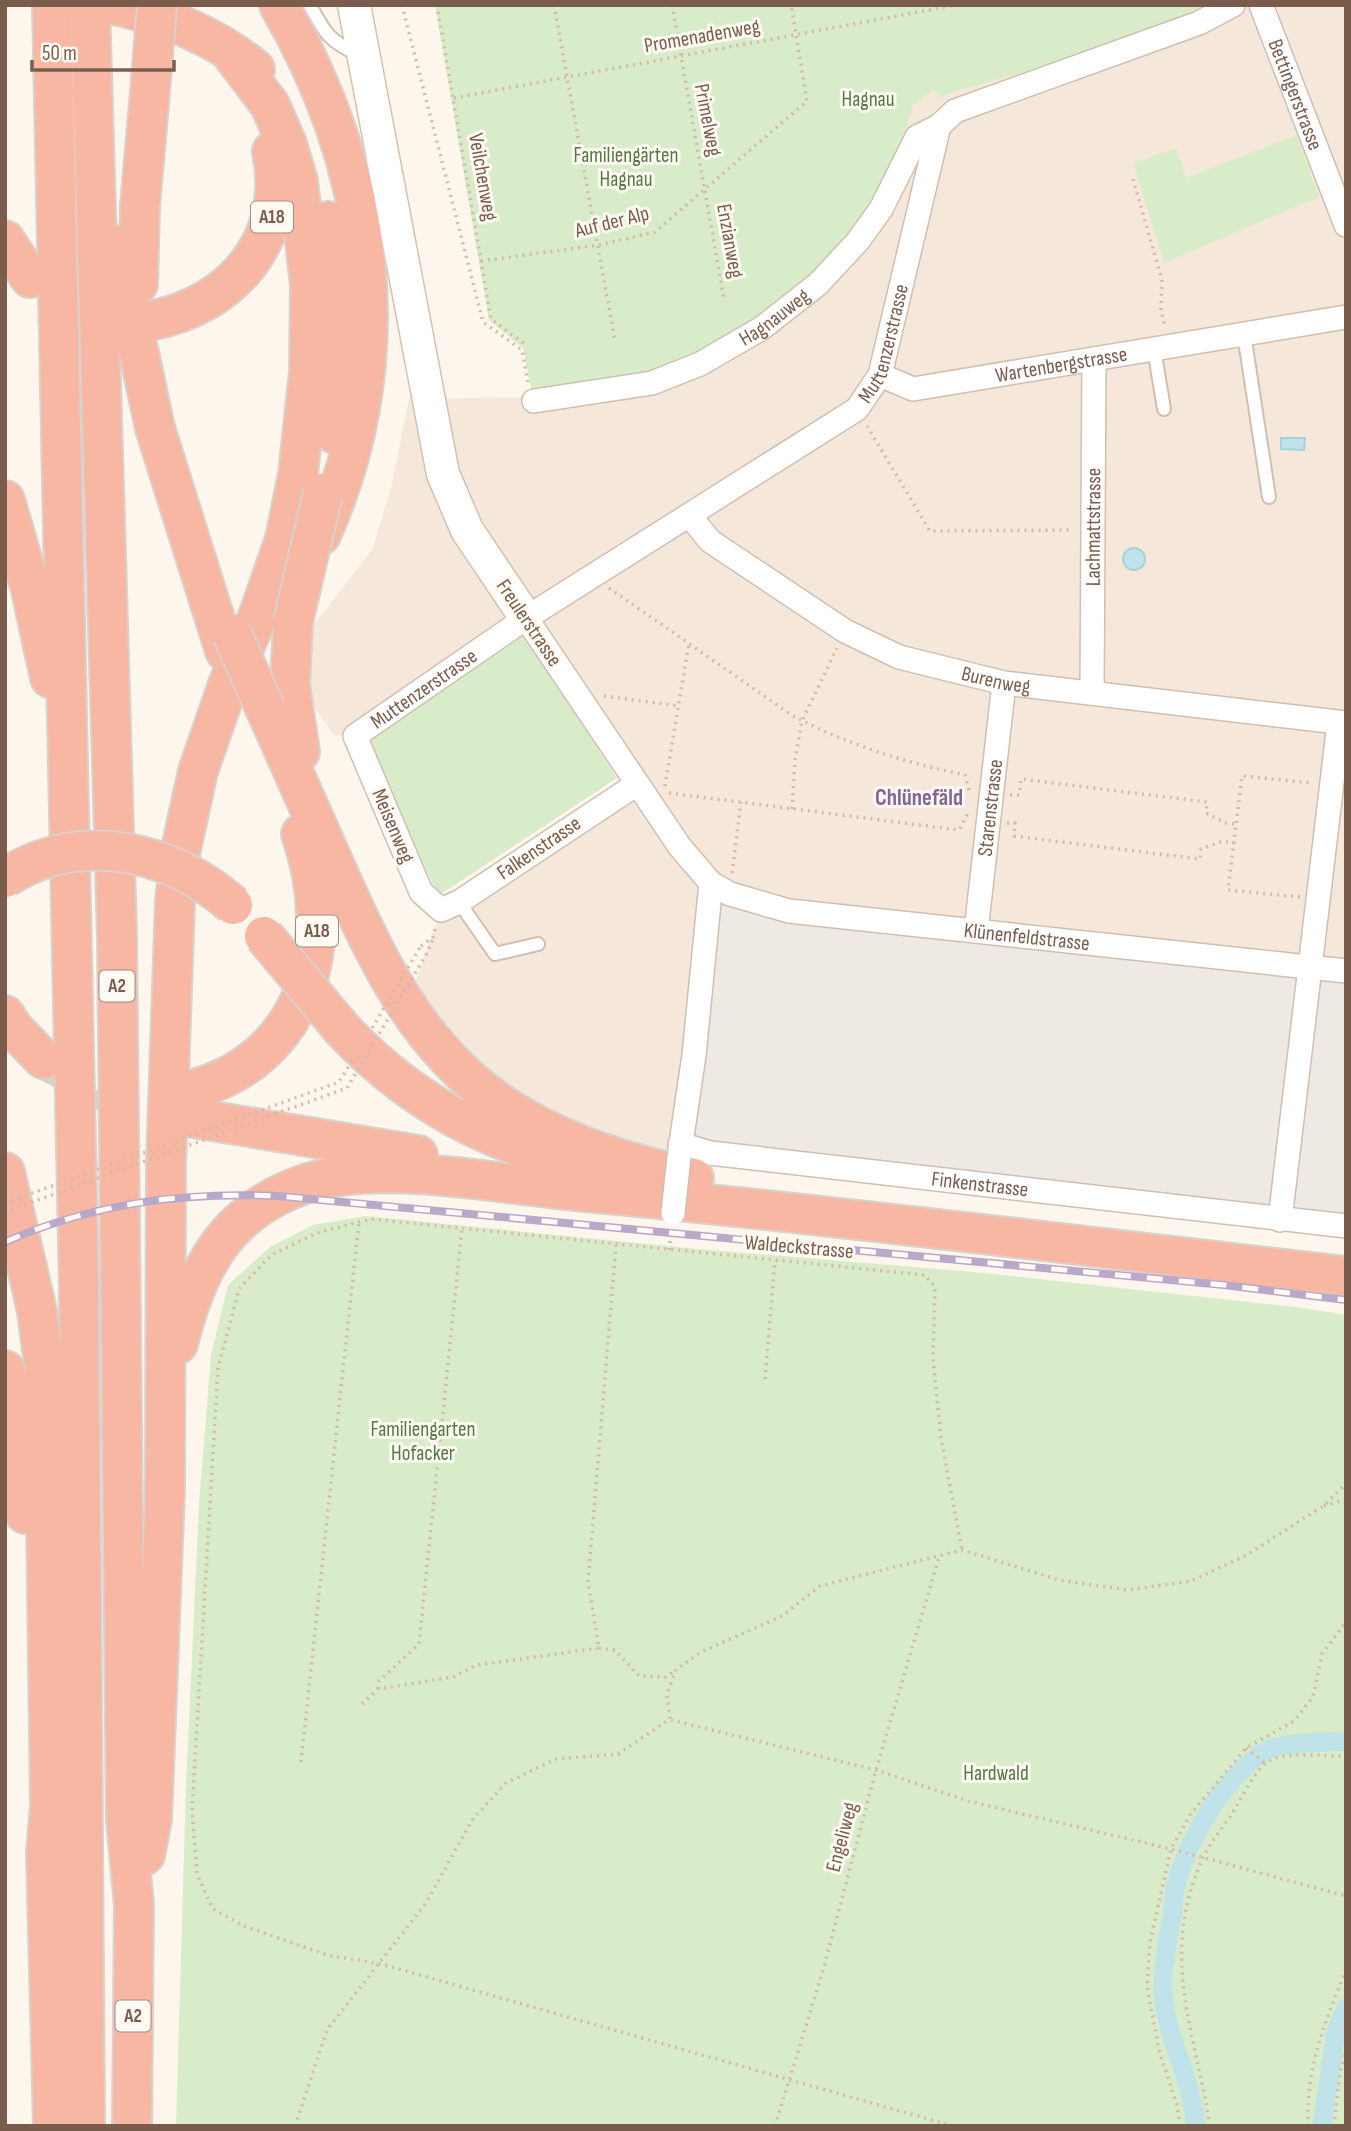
<svg xmlns="http://www.w3.org/2000/svg" width="1351" height="2131" font-family="'Sofia Sans Condensed',sans-serif">
<style>
.residential{fill:#f5e8da}
.industrial{fill:#efe9e4}
.green{fill:#d8ecc9}
.water{fill:#bfe3e8;stroke:#a5d3da;stroke-width:2}
.lines{fill:none;stroke-linecap:round;stroke-linejoin:round}
.canal{stroke:#bfe3e8;stroke-width:19}
.highway-tunnel{stroke:#dcd0c4;stroke-width:38;stroke-dasharray:38 19;stroke-linecap:butt}
.lane-casing{stroke:#d1beb0;stroke-width:16}
.street-casing{stroke:#d1beb0;stroke-width:26}
.secondary-casing{stroke:#d6c0b0;stroke-width:35}
.highway-casing{stroke:#dad1cd;stroke-width:42}
.path{stroke:#d9b8a5;stroke-width:3.5;stroke-dasharray:2 5;stroke-linecap:butt}
.lane{stroke:#fff;stroke-width:12}
.street{stroke:#fff;stroke-width:23}
.secondary{stroke:#fff;stroke-width:32}
.highway{stroke:#f7b7a3;stroke-width:38}
.rail-casing{stroke:#b9a8c9;stroke-width:8}
.rail{stroke:#fffaf3;stroke-width:5;stroke-dasharray:16;stroke-linecap:butt}
.street-bridge-casing{stroke:#d1beb0;stroke-width:26;stroke-linecap:butt}
.highway-bridge-casing{stroke:#dad1cd;stroke-width:42;stroke-linecap:butt}
.path-bridge{stroke:#d9b8a5;stroke-width:3.5;stroke-dasharray:2 5;stroke-linecap:butt}
.street-bridge{stroke:#fff;stroke-width:23}
.highway-bridge{stroke:#f7b7a3;stroke-width:38}
.labels{text-anchor:middle;dominant-baseline:central;stroke-width:6;stroke-linejoin:round;paint-order:stroke}
.shield{fill:#fffaf3;stroke:#a28b7f;stroke-width:2}
.shield-label{font-size:19px;font-weight:bold;fill:#7a5c4d}
.street-label{font-size:21px;fill:#7a5c4d;stroke:#fffaf3}
.park-label{font-size:21px;fill:#537a41;stroke:#fffaf3}
.neighbourhood-label{font-size:23px;font-weight:bold;fill:#846695;stroke:#fffaf3}
</style>
<rect width="100%" height="100%" fill="#fdf6ec"/>
<polygon class="residential" points="993,5 1346,5 1346,971 679,1157 573,1124 461,1057 412,990 441,910 636,784 527,619 355,736 334,735 305,694 309,631 372,550 391,488 409,399 533,397"/>
<polygon class="industrial" points="711,883 730,894 1346,971 1346,1235 680,1144"/>
<g class="green">
<path d="M 435,5 L 1203,5 C 1124,48 1036,68 950,93 L 942,98 L 934,90 L 912,106 L 906,133 L 892,172 L 842,247 L 798,289 L 736,335 L 660,371 L 533,397 L 523,348 L 489,320 Z"/>
<polygon points="1297,135 1319,197 1164,263 1133,163 1176,148 1186,178"/>
<polygon points="525,635 617,778 438,896 367,740"/>
<polygon points="365,1216 688,1248 974,1272 1296,1307 1346,1315 1346,2126 176,2126 186,1786 199,1504 211,1355 228,1285 270,1247 313,1225"/>
</g>
<g class="water">
<polygon points="1281,438 1305,438 1304,450 1281,449"/>
<circle cx="1134" cy="559" r="11"/>
</g>
<g class="lines">
<g class="canal">
<path d="M 1196,2126 C 1192,2079 1166,2038 1163,1991 C 1162,1968 1167,1946 1171,1923 C 1174,1909 1173,1894 1177,1881 C 1191,1834 1222,1782 1262,1753 C 1279,1741 1324,1743 1346,1741"/>
<polyline points="1322,2126 1336,2031 1346,2008"/>
</g>
<polyline class="highway-tunnel" points="47,1062 122,1101 182,1116"/>
<defs>
<g id="lane">
<path d="M 310,5 C 325,34 330,42 360,55"/>
<polyline points="1244,334 1269,497"/>
<polyline points="1154,349 1164,409"/>
<polyline points="459,902 495,954 538,944"/>
</g>
<g id="street">
<path id="s1" d="M 1261,5 L 1346,225"/>
<path id="s2" d="M 880,375 L 913,389 L 1346,317"/>
<path id="s3" d="M 534,401 L 652,383 L 700,364 L 762,328 L 818,284 L 858,241 L 881,209 L 917,137 L 939,126"/>
<path id="s4" d="M 690,516 L 710,541 L 845,631 L 899,657 L 1004,683 L 1346,723"/>
<path id="s5" d="M 526,618 L 680,847 L 711,883 L 730,894 L 789,911 L 1346,971"/>
<path id="s6" d="M 1092,693 L 1094,360"/>
<path id="s7" d="M 637,784 L 459,902 L 441,910 L 421,892 L 355,736 L 526,618 L 857,409 L 880,375 L 939,126 L 955,111 L 1199,23 L 1233,5"/>
<path id="s8" d="M 976,931 L 1004,683"/>
<path id="s9" d="M 680,1144 L 710,1153 L 1346,1226"/>
<polyline points="679,1157 694,1055 711,883"/>
<polyline points="1280,1220 1339,723"/>
</g>
<polyline id="secondary" points="354,5 443,474 467,530 526,618"/>
<g id="highway">
<polyline points="52,5 79,1288 85,2126"/>
<polyline points="90,5 117,935 126,1821 134,1905 132,2126"/>
<path d="M 115,5 C 167,17 213,35 255,69"/>
<path d="M 279,5 C 375,171 400,357 321,535"/>
<path d="M 328,221 C 342,292 341,362 333,433"/>
<polyline points="5,240 30,278"/>
<polyline points="116,245 155,428 225,651"/>
<polyline points="138,284 140,206 151,80"/>
<path d="M 149,321 C 234,305 289,239 272,151"/>
<polyline points="5,500 31,590 50,678"/>
<polyline points="293,622 290,685 300,752"/>
<path d="M 265,708 C 288,759 310,809 332,859 C 373,951 412,1041 497,1101 C 556,1142 625,1163 694,1178"/>
<polyline points="5,1015 14,1029 43,1059"/>
<path d="M 343,1030 C 420,1112 518,1159 629,1172"/>
<path d="M 182,1092 C 307,1065 339,942 301,834"/>
<polyline points="182,1116 418,1155"/>
<polyline points="5,1172 37,1311 44,1365 50,1806 46,1852 53,2126"/>
<path d="M 178,1344 C 197,1267 225,1212 305,1184 C 377,1159 499,1184 576,1191 C 833,1215 1089,1247 1346,1276"/>
<polyline points="5,1370 18,1446 25,1514"/>
<polyline points="145,1855 152,1819 165,1491 166,1164 175,901 181,849 198,771 229,682 259,614 285,539 298,474 309,372 310,285 298,181 287,144 270,105 233,56"/>
</g>
</defs>
<use href="#lane" class="lane-casing"/>
<use href="#street" class="street-casing"/>
<use href="#secondary" class="secondary-casing"/>
<use href="#highway" class="highway-casing"/>
<g class="path">
<polyline points="402,5 483,322 522,350 528,382"/>
<polyline points="437,5 491,319 526,345"/>
<polyline points="554,5 615,341"/>
<polyline points="672,5 724,299"/>
<polyline points="454,98 956,5"/>
<polyline points="1133,179 1162,280 1161,310 1165,326"/>
<polyline points="481,261 599,245 655,232 807,101 791,5"/>
<polyline points="867,426 930,531 1073,530"/>
<path d="M 609,588 L 790,714 C 844,744 904,762 965,775 L 970,794"/>
<polyline points="604,696 679,706"/>
<polyline points="665,786 689,643"/>
<polyline points="669,793 959,830 968,813"/>
<polyline points="1010,795 1019,795 1021,779 1207,802 1206,813 1226,823 1236,824"/>
<polyline points="792,809 795,760 802,721 837,648"/>
<polyline points="1007,823 1015,823 1014,836 1200,859 1201,849 1223,841 1234,843"/>
<polyline points="732,873 741,802"/>
<polyline points="1300,897 1228,890 1242,776 1313,783"/>
<polyline points="421,946 433,937 435,929"/>
<polyline points="426,955 433,939"/>
<polyline points="669,1250 671,1233"/>
<polyline points="765,1379 775,1260"/>
<polyline points="1324,1506 1346,1499"/>
<polyline points="599,1648 615,1650 639,1676 666,1677 674,1671"/>
<polyline points="378,1689 379,1681 419,1644 462,1228"/>
<polyline points="362,1704 378,1689 453,1677 477,1665 599,1648 588,1582 616,1245"/>
<polyline points="671,1720 876,1770 968,1801 1171,1849 1346,1896"/>
<polyline points="1246,1748 1265,1763"/>
<polyline points="301,1762 359,1221"/>
<polyline points="295,2126 327,2030 426,1903 472,1820 506,1783 556,1759 618,1754 670,1719 667,1694 676,1670 701,1652 782,1616 820,1586 962,1550 1059,1580 1128,1590 1191,1581 1245,1556 1322,1507 1346,1484"/>
<polyline points="775,2126 824,1967 876,1770 939,1557"/>
<polyline points="953,2126 381,1964 327,1955 244,1926 213,1909 197,1874 192,1811 218,1368 239,1289 271,1255 317,1233 370,1219 925,1275 935,1287 933,1360 941,1438 962,1550"/>
<polyline points="1180,2126 1177,2105 1159,2050 1147,1986 1150,1942 1171,1849 1190,1815 1246,1748 1294,1721 1313,1697 1322,1654 1346,1622"/>
<path d="M 1210,2126 C 1195,2030 1159,1957 1202,1860 C 1209,1844 1222,1829 1231,1815 C 1239,1803 1256,1769 1267,1762 C 1288,1750 1322,1757 1346,1756"/>
<path d="M 1308,2126 C 1306,2064 1325,2024 1346,1969"/>
<polyline points="1334,2126 1340,2072 1346,2051"/>
</g>
<use href="#lane" class="lane"/>
<use href="#street" class="street"/>
<use href="#secondary" class="secondary"/>
<use href="#highway" class="highway"/>
<defs>
<path id="rail" d="M 5,1242 C 94,1203 182,1192 278,1196 L 1224,1285 L 1346,1300"/>
</defs>
<use href="#rail" class="rail-casing"/>
<use href="#rail" class="rail"/>
<defs>
<polyline id="street-bridge" points="673,1213 679,1157"/>
<g id="highway-bridge">
<polyline points="151,80 157,5"/>
<polyline points="293,622 323,493"/>
<polyline points="232,634 265,708"/>
<path d="M 5,878 C 79,829 170,850 233,905"/>
<polyline points="264,936 343,1030"/>
</g>
</defs>
<use href="#street-bridge" class="street-bridge-casing"/>
<use href="#highway-bridge" class="highway-bridge-casing"/>
<g class="path-bridge">
<polyline points="372,1028 421,946"/>
<polyline points="5,1203 339,1082 355,1056"/>
<polyline points="5,1212 347,1088 426,955"/>
</g>
<use href="#street-bridge" class="street-bridge"/>
<use href="#highway-bridge" class="highway-bridge"/>
</g>
<g class="labels">
<g class="shield">
<rect x="251" y="201.5" width="42" height="31" rx="5"/>
<rect x="296" y="915.5" width="42" height="31" rx="5"/>
<rect x="99.5" y="970.5" width="35" height="31" rx="5"/>
<rect x="115.5" y="2000.5" width="35" height="31" rx="5"/>
</g>
<g class="shield-label">
<text x="272" y="217">A18</text>
<text x="317" y="931">A18</text>
<text x="117" y="986">A2</text>
<text x="133" y="2016">A2</text>
</g>
<g class="street-label">
<text transform="translate(702 36) rotate(-10)">Promenadenweg</text>
<text stroke="none"><textPath href="#s1" startOffset="96">Bettingerstrasse</textPath></text>
<text transform="translate(708 120) rotate(79)">Primelweg</text>
<text transform="translate(483 177) rotate(80)">Veilchenweg</text>
<text transform="translate(612 222) rotate(-14)">Auf der Alp</text>
<text transform="translate(730 241) rotate(80)">Enzianweg</text>
<text stroke="none"><textPath href="#s3" startOffset="259">Hagnauweg</textPath></text>
<text stroke="none"><textPath href="#s7" startOffset="1101">Muttenzerstrasse</textPath></text>
<text stroke="none"><textPath href="#s2" startOffset="186">Wartenbergstrasse</textPath></text>
<text stroke="none"><textPath href="#s6" startOffset="166">Lachmattstrasse</textPath></text>
<text transform="translate(529 623) rotate(56)">Freulerstrasse</text>
<text stroke="none"><textPath href="#s4" startOffset="354">Burenweg</textPath></text>
<text stroke="none"><textPath href="#s7" startOffset="513">Muttenzerstrasse</textPath></text>
<text stroke="none"><textPath href="#s8" startOffset="124">Starenstrasse</textPath></text>
<text transform="translate(393 826) rotate(67)">Meisenweg</text>
<text transform="translate(539 848) rotate(-34)">Falkenstrasse</text>
<text stroke="none"><textPath href="#s5" startOffset="646">Klünenfeldstrasse</textPath></text>
<text stroke="none"><textPath href="#s9" startOffset="303">Finkenstrasse</textPath></text>
<text transform="translate(799 1247) rotate(5)">Waldeckstrasse</text>
<text transform="translate(842 1837) rotate(-75)">Engeliweg</text>
</g>
<g class="park-label">
<text x="868" y="99">Hagnau</text>
<text x="626" y="155">Familiengärten<tspan x="626" dy="24">Hagnau</tspan></text>
<text x="423" y="1429">Familiengarten<tspan x="423" dy="24">Hofacker</tspan></text>
<text x="996" y="1773">Hardwald</text>
</g>
<g class="neighbourhood-label">
<text x="919" y="798">Chlünefäld</text>
</g>
</g>
<rect width="1351" height="2131" fill="none" stroke="#7a5c4d" stroke-width="14"/>
<path d="M32 60v10h142v-10" fill="none" stroke="#7a5c4d" stroke-width="3.5"/>
<text x="42" y="60" font-size="21" fill="#7a5c4d" stroke="#fffaf3" stroke-width="5" paint-order="stroke">50 m</text>
</svg>
